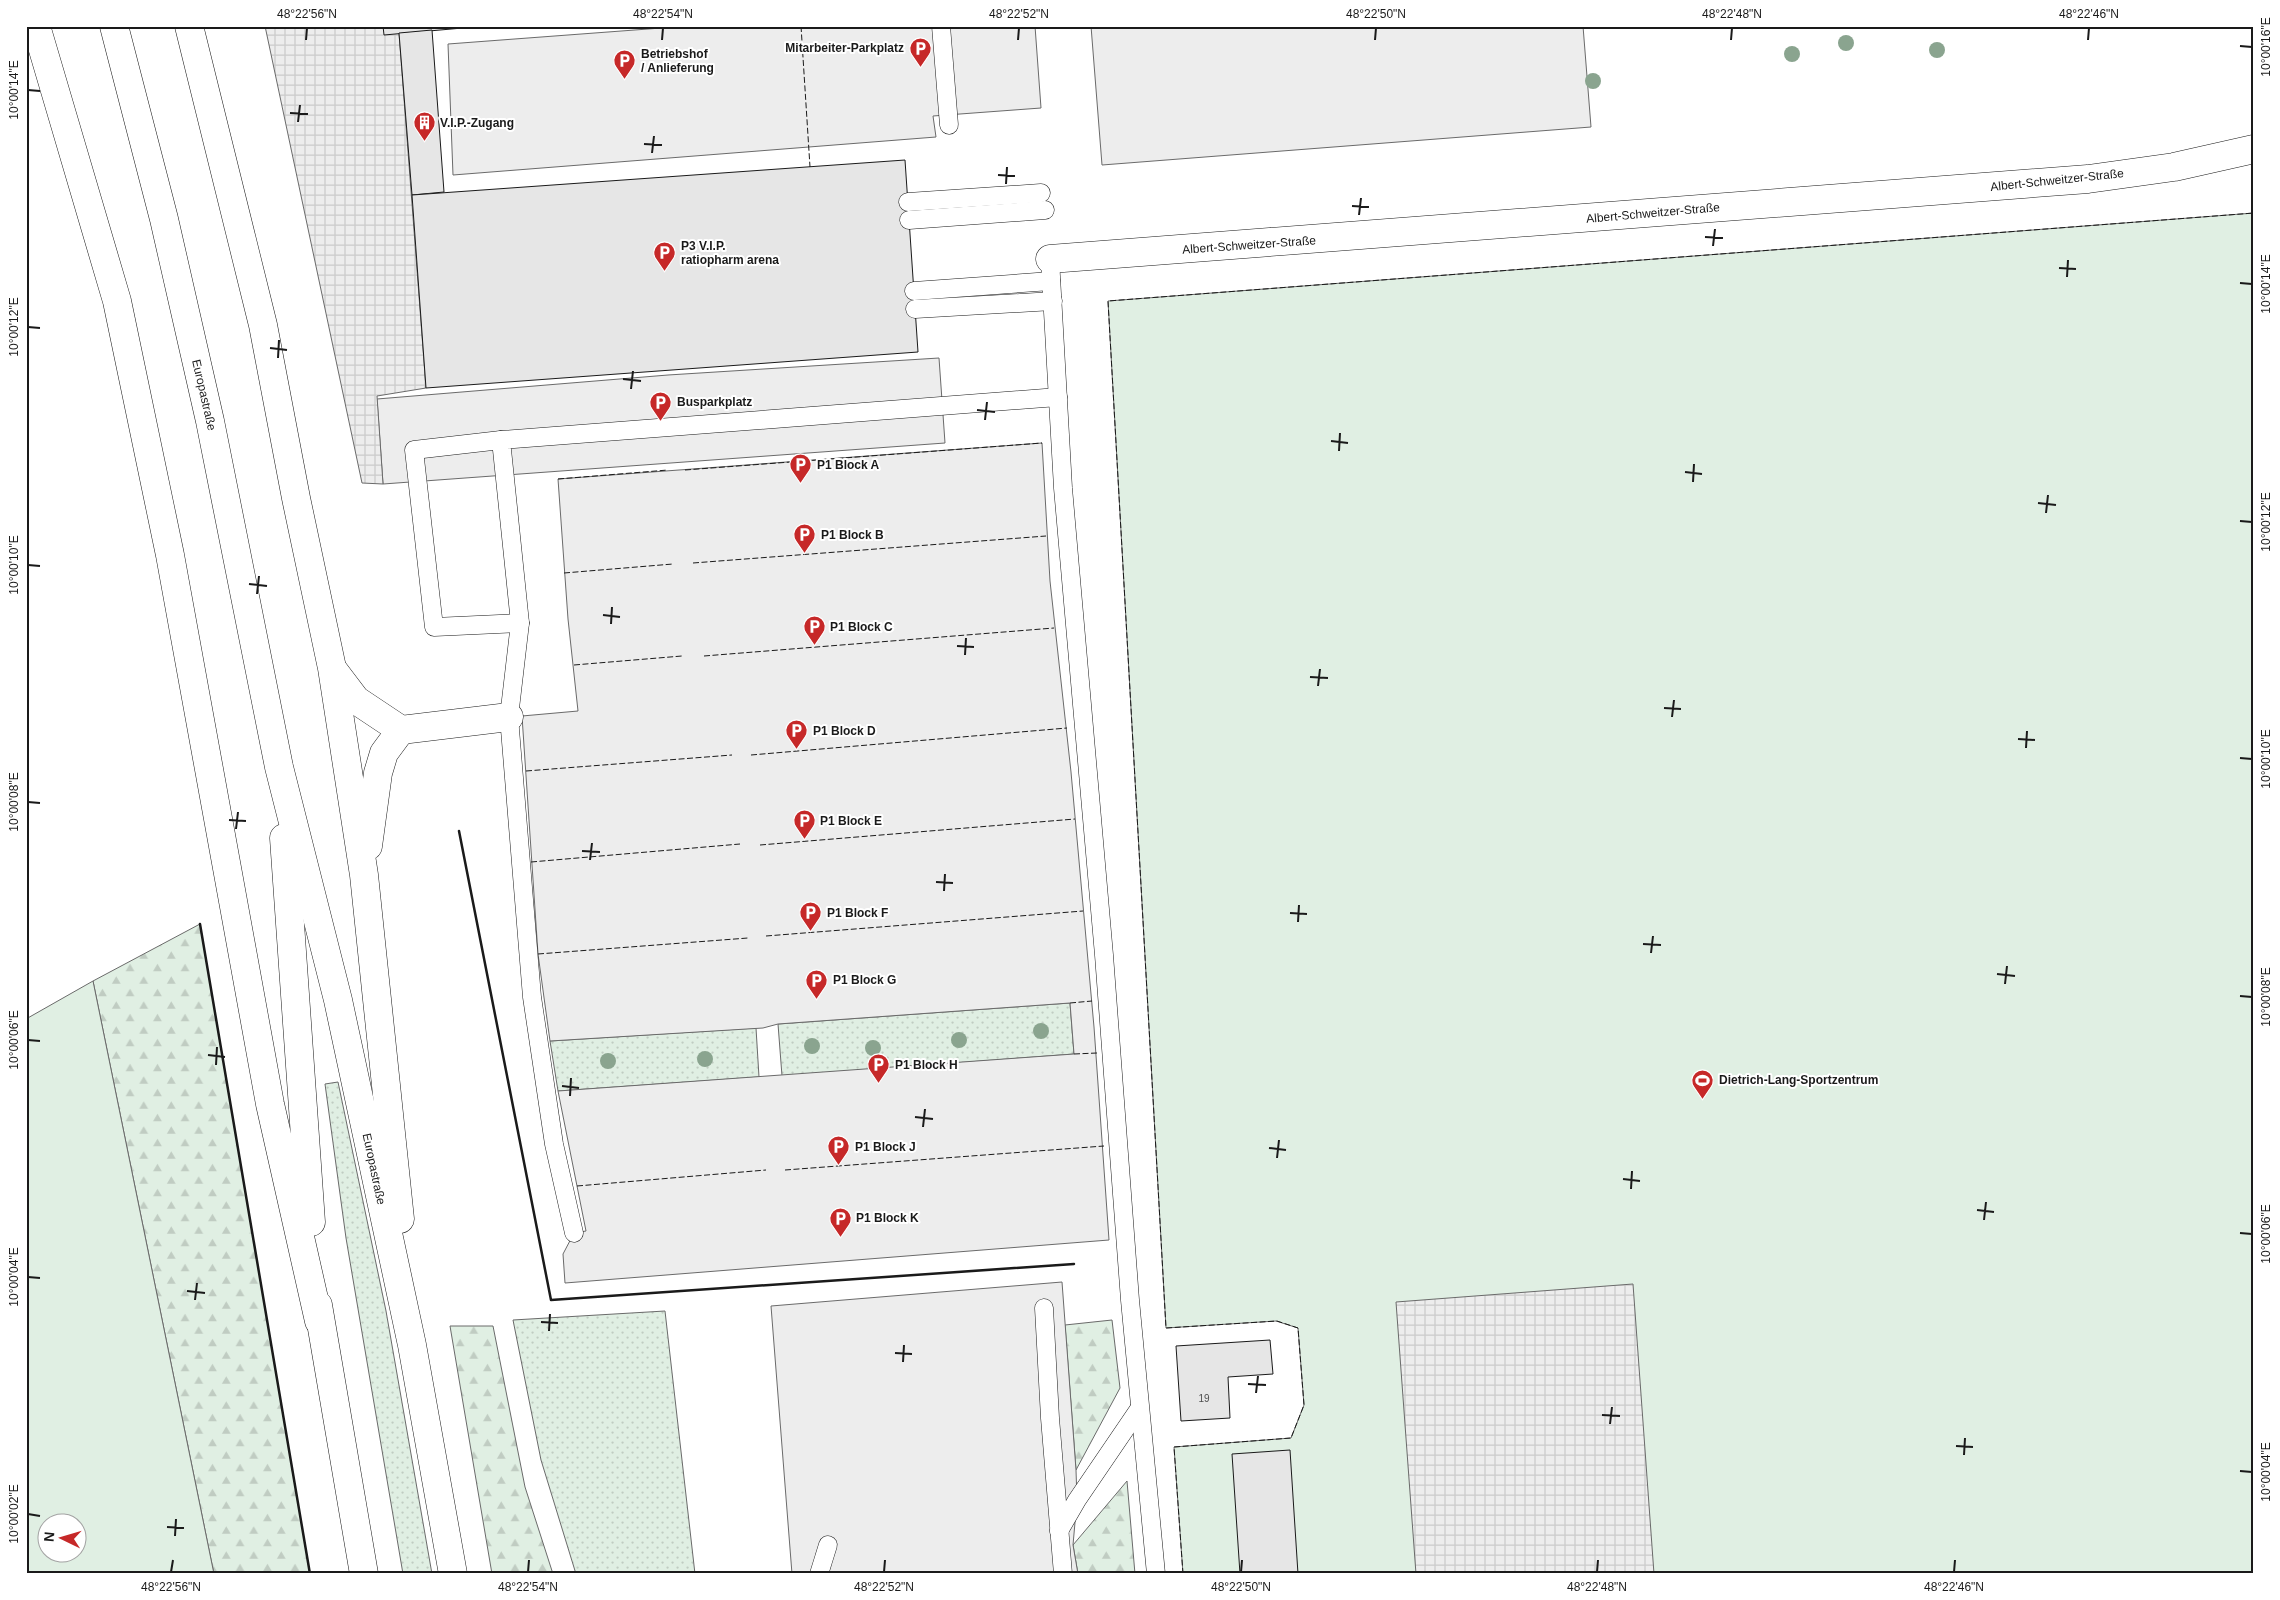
<svg xmlns="http://www.w3.org/2000/svg" width="2280" height="1600" font-family="Arial,sans-serif">
<style>
.grass{fill:url(#grass-dots);stroke:#6a6a6a}
.forest{fill:url(#forest-firs);stroke:#6a6a6a}
.garden{fill:#e0efe3;stroke:#6a6a6a;fill-rule:evenodd}
.parking{fill:#ededed;stroke:#6a6a6a}
.plaza{fill:url(#plaza-grid);stroke:#6a6a6a}
.building{fill:#e6e6e6;stroke:#1a1a1a}
.lines{fill:none;stroke-linecap:round;stroke-linejoin:round}
.lane-casing{stroke:#1a1a1a;stroke-width:19}
.street-casing{stroke:#1a1a1a;stroke-width:29}
.primary-casing{stroke:#1a1a1a;stroke-width:29}
.lane{stroke:#fff;stroke-width:18}
.street{stroke:#fff;stroke-width:28}
.primary{stroke:#fff;stroke-width:28}
.fence{stroke:#1a1a1a;stroke-width:1;stroke-dasharray:6 2.5;stroke-linecap:butt}
.wall{stroke:#1a1a1a;stroke-width:2.5}
.tree{fill:#8aa48f}
.ticks{fill:none;stroke:#1a1a1a;stroke-width:2}
.labels{text-anchor:middle;dominant-baseline:central;stroke-width:4;stroke-linejoin:round;paint-order:stroke}
.number-label{font-size:10px;fill:#4d4d4d}
.poi-label{font-size:12px;font-weight:bold;fill:#1a1a1a;stroke:#fff;text-anchor:start}
.street-label{font-size:12px;fill:#1a1a1a;stroke:#fff}
.neatline{fill:none;stroke:#1a1a1a;stroke-width:2}
.ticks-label{font-size:12px;text-anchor:middle;fill:#1a1a1a}
</style>
<defs>
<pattern id="grass-dots" width="8" height="8" patternUnits="userSpaceOnUse" patternTransform="scale(1.25)"><rect width="8" height="8" fill="#e0efe3"/><path d="M2 2h.1M6 6h.1" fill="none" stroke="#c0ccc2" stroke-width="1.8" stroke-linecap="round"/></pattern>
<pattern id="forest-firs" width="22" height="20" patternUnits="userSpaceOnUse" patternTransform="scale(1.25)"><rect width="22" height="20" fill="#e0efe3"/><path d="M5 1l3.5 6h-7zM16 11l3.5 6h-7z" fill="#c0ccc2"/></pattern>
<pattern id="plaza-grid" width="8" height="8" patternUnits="userSpaceOnUse" patternTransform="scale(1.25)"><rect width="8" height="8" fill="#ededed"/><path d="M0 4h8M4 0v8" fill="none" stroke="#cbcbcb"/></pattern>
</defs>
<rect width="100%" height="100%" fill="#fff"/>
<g class="grass">
<polygon points="1070,1003 1074,1054 782,1076 778,1024"/>
<polygon points="756,1028 759,1077 558,1091 550,1041"/>
<polygon points="338,1082 386,1311 432,1574 403,1574 346,1238 325,1084"/>
<polygon points="665,1311 695,1574 576,1574 541,1460 513,1320"/>
</g>
<g class="forest">
<polygon points="200,924 310,1574 214,1574 93,981"/>
<polygon points="1112,1320 1120,1388 1076,1470 1065,1325"/>
<polygon points="450,1326 493,1326 525,1487 553,1574 492,1574"/>
<polygon points="1127,1481 1135,1574 1078,1574 1073,1545"/>
</g>
<g class="garden">
<polygon points="2254,213 2254,1574 1183,1574 1174,1447 1291,1438 1304,1405 1298,1328 1276,1321 1166,1328 1108,301"/>
<path d="M 93,981 L 214,1574 L 26,1574 L 26,1019 ZM 48,1522 L 78,1522 L 78,1552 L 48,1552 Z"/>
</g>
<g class="parking">
<polygon points="688,26 1035,26 1041,108 933,116 936,137 453,175 448,44"/>
<polygon points="1091,26 1583,26 1591,127 1102,165"/>
<polygon points="939,358 945,443 383,484 377,399 668,375"/>
<polygon points="1042,443 1050,581 1071,772 1094,1027 1109,1240 565,1283 563,1254 574,1233 586,1231 558,1091 1074,1054 1070,1003 778,1024 763,1028 550,1041 538,954 522,716 578,711 568,619 558,479"/>
<polygon points="1062,1282 1076,1470 1077,1500 1073,1545 1078,1574 792,1574 771,1306"/>
</g>
<g class="plaza">
<polygon points="265,26 383,26 399,33 426,388 377,396 383,484 362,483"/>
<polygon points="1633,1284 1654,1574 1416,1574 1396,1302"/>
</g>
<g class="building">
<polygon points="383,26 485,26 384,35"/>
<polygon points="432,30 444,192 412,195 399,33"/>
<polygon points="905,160 918,352 426,388 412,195"/>
<polygon points="1270,1340 1273,1374 1228,1377 1230,1418 1181,1421 1176,1346"/>
<polygon points="1290,1450 1298,1574 1240,1574 1232,1454"/>
</g>
<g class="lines">
<defs>
<g id="lane">
<polyline points="941,26 949,125"/>
<polyline points="908,202 1041,193"/>
<polyline points="909,220 1045,210"/>
<polyline points="1050,259 1063,488 1104,955 1130,1300 1156,1574"/>
<polyline points="914,291 1051,281"/>
<polyline points="915,309 1053,301"/>
<polyline points="501,440 414,450 434,627 520,623"/>
<polyline points="574,1233 554,1144 532,997 509,717 520,623 501,440 1058,397"/>
<polyline points="1044,1308 1050,1418 1063,1574"/>
<polyline points="1059,1531 1077,1500 1139,1409"/>
<polyline points="819,1574 828,1545"/>
</g>
<polyline id="street" points="1050,259 2088,179 2174,167 2254,149"/>
<g id="primary">
<polyline points="36,26 117,301 170,555 270,1104 319,1321"/>
<polyline points="114,26 164,219 210,421 279,767 338,1000 412,1345 453,1574"/>
<polyline points="189,26 263,325 296,498 332,668 364,875 400,1219"/>
<polyline points="334,671 356,700 401,730 509,717"/>
<polyline points="284,838 311,1222"/>
<polyline points="368,846 378,773 384,753 401,730"/>
<polyline points="318,1305 364,1574"/>
</g>
</defs>
<use href="#lane" class="lane-casing"/>
<use href="#street" class="street-casing"/>
<use href="#primary" class="primary-casing"/>
<use href="#lane" class="lane"/>
<use href="#street" class="street"/>
<use href="#primary" class="primary"/>
<g class="fence">
<polyline points="801,26 810,167"/>
<polyline points="685,470 1042,443"/>
<polyline points="558,479 668,470"/>
<polyline points="693,563 1046,536"/>
<polyline points="564,573 673,564"/>
<polyline points="704,656 1054,628"/>
<polyline points="574,665 682,656"/>
<polyline points="751,755 1067,728"/>
<polyline points="526,771 732,755"/>
<polyline points="760,845 1075,819"/>
<polyline points="531,862 740,844"/>
<polyline points="766,936 1083,911"/>
<polyline points="538,954 748,938"/>
<polyline points="1070,1003 1092,1001"/>
<polyline points="1074,1054 1097,1053"/>
<polyline points="785,1170 1104,1146"/>
<polyline points="577,1186 766,1170"/>
<polyline points="1183,1574 1174,1447 1291,1438 1304,1405 1298,1328 1277,1321 1166,1328 1108,301 2254,213"/>
</g>
<g class="wall">
<polyline points="459,831 551,1300 1074,1264"/>
<polyline points="200,924 310,1574"/>
</g>
</g>
<g class="tree">
<circle cx="1846" cy="43" r="8"/>
<circle cx="1937" cy="50" r="8"/>
<circle cx="1792" cy="54" r="8"/>
<circle cx="1593" cy="81" r="8"/>
<circle cx="1041" cy="1031" r="8"/>
<circle cx="959" cy="1040" r="8"/>
<circle cx="812" cy="1046" r="8"/>
<circle cx="873" cy="1048" r="8"/>
<circle cx="705" cy="1059" r="8"/>
<circle cx="608" cy="1061" r="8"/>
</g>
<path class="ticks" d="M 306,40 L 307,28M 662,40 L 663,28M 1018,40 L 1019,28M 1375,40 L 1376,28M 1731,40 L 1732,28M 2088,40 L 2089,28M 2240,46 L 2252,47M 28,90 L 40,91M 290,113 L 308,114M 298,122 L 300,105M 644,144 L 662,145M 652,153 L 654,136M 998,175 L 1015,176M 1006,184 L 1007,167M 1352,206 L 1369,207M 1359,215 L 1361,198M 1705,237 L 1723,238M 1713,246 L 1715,229M 2059,268 L 2076,269M 2067,277 L 2068,260M 2240,283 L 2252,284M 28,327 L 40,328M 270,348 L 287,350M 278,358 L 279,340M 623,379 L 641,381M 631,389 L 633,371M 977,410 L 995,412M 985,420 L 987,402M 1331,441 L 1348,443M 1339,451 L 1340,433M 1685,472 L 1702,474M 1693,482 L 1694,464M 2038,503 L 2056,505M 2046,513 L 2048,495M 2240,521 L 2252,522M 28,565 L 40,566M 249,584 L 267,586M 257,594 L 259,576M 603,615 L 620,617M 611,624 L 612,607M 957,646 L 974,647M 965,655 L 966,638M 1310,677 L 1328,678M 1318,686 L 1320,669M 1664,708 L 1681,709M 1672,717 L 1674,700M 2018,739 L 2035,740M 2026,748 L 2027,731M 2240,758 L 2252,759M 28,802 L 40,803M 229,820 L 246,821M 236,829 L 238,812M 582,851 L 600,852M 590,860 L 592,843M 936,882 L 953,883M 944,891 L 945,874M 1290,913 L 1307,914M 1298,922 L 1299,905M 1643,944 L 1661,945M 1651,953 L 1653,936M 1997,974 L 2015,976M 2005,984 L 2007,966M 2240,996 L 2252,997M 28,1040 L 40,1041M 208,1055 L 225,1057M 216,1065 L 217,1047M 562,1086 L 579,1088M 570,1096 L 571,1078M 915,1117 L 933,1119M 923,1127 L 925,1109M 1269,1148 L 1286,1150M 1277,1158 L 1279,1140M 1623,1179 L 1640,1181M 1631,1189 L 1632,1171M 1977,1210 L 1994,1212M 1984,1220 L 1986,1202M 2240,1233 L 2252,1234M 28,1277 L 40,1278M 187,1291 L 205,1293M 195,1300 L 197,1283M 541,1322 L 558,1323M 549,1331 L 550,1314M 895,1353 L 912,1354M 903,1362 L 904,1345M 1248,1384 L 1266,1385M 1256,1393 L 1258,1376M 1602,1415 L 1620,1416M 1610,1424 L 1612,1407M 1956,1446 L 1973,1447M 1964,1455 L 1965,1438M 2240,1471 L 2252,1472M 28,1514 L 40,1516M 167,1527 L 184,1528M 175,1536 L 176,1519M 171,1572 L 173,1560M 528,1572 L 529,1560M 884,1572 L 885,1560M 1241,1572 L 1242,1560M 1597,1572 L 1598,1560M 1954,1572 L 1955,1560"/>
<defs>
<symbol id="parking-pin" viewBox="-11 -11 22 30"><path d="M0 17L-7.5 6A9.5 9.5 0 1 1 7.5 6Z" fill="#c62828" stroke="#fff"/><path d="M-3.5-5.5H1a3.5 3.5 0 0 1 0 7H-1V5.5H-3.5ZM-1-3.4V-.6H.8a1.4 1.4 0 0 0 0-2.8Z" fill="#fff"/></symbol>
<symbol id="building-pin" viewBox="-11 -11 22 30"><path d="M0 17L-7.5 6A9.5 9.5 0 1 1 7.5 6Z" fill="#c62828" stroke="#fff"/><path d="M-4-6H4V6H1V3H-1V6H-4ZM-2.5-4.3h1.7v1.8h-1.7ZM.8-4.3h1.7v1.8H.8ZM-2.5-1h1.7V.8h-1.7ZM.8-1h1.7V.8H.8Z" fill="#fff"/></symbol>
<symbol id="stadium-pin" viewBox="-11 -11 22 30"><path d="M0 17L-7.5 6A9.5 9.5 0 1 1 7.5 6Z" fill="#c62828" stroke="#fff"/><path d="M0-5a6.5 5 0 1 0 0 10a6.5 5 0 1 0 0-10ZM-3.5-1.8h7v3.6h-7Z" fill="#fff"/></symbol>
</defs>
<g fill-rule="evenodd">
<use href="#parking-pin" x="908" y="36" width="25" height="34"/>
<use href="#parking-pin" x="612" y="48" width="25" height="34"/>
<use href="#building-pin" x="412" y="110" width="25" height="34"/>
<use href="#parking-pin" x="652" y="240" width="25" height="34"/>
<use href="#parking-pin" x="648" y="390" width="25" height="34"/>
<use href="#parking-pin" x="788" y="452" width="25" height="34"/>
<use href="#parking-pin" x="792" y="522" width="25" height="34"/>
<use href="#parking-pin" x="802" y="614" width="25" height="34"/>
<use href="#parking-pin" x="784" y="718" width="25" height="34"/>
<use href="#parking-pin" x="792" y="808" width="25" height="34"/>
<use href="#parking-pin" x="798" y="900" width="25" height="34"/>
<use href="#parking-pin" x="804" y="968" width="25" height="34"/>
<use href="#parking-pin" x="866" y="1052" width="25" height="34"/>
<use href="#stadium-pin" x="1690" y="1068" width="25" height="34"/>
<use href="#parking-pin" x="826" y="1134" width="25" height="34"/>
<use href="#parking-pin" x="828" y="1206" width="25" height="34"/>
</g>
<g class="labels">
<g class="number-label">
<text x="1204" y="1398">19</text>
</g>
<g class="poi-label">
<text x="904" y="48" text-anchor="end">Mitarbeiter-Parkplatz</text>
<text x="641" y="54">Betriebshof<tspan x="641" dy="14">/ Anlieferung</tspan></text>
<text x="440" y="123">V.I.P.-Zugang</text>
<text x="681" y="246">P3 V.I.P.<tspan x="681" dy="14">ratiopharm arena</tspan></text>
<text x="677" y="402">Busparkplatz</text>
<text x="817" y="465">P1 Block A</text>
<text x="821" y="535">P1 Block B</text>
<text x="830" y="627">P1 Block C</text>
<text x="813" y="731">P1 Block D</text>
<text x="820" y="821">P1 Block E</text>
<text x="827" y="913">P1 Block F</text>
<text x="833" y="980">P1 Block G</text>
<text x="895" y="1065">P1 Block H</text>
<text x="1719" y="1080">Dietrich-Lang-Sportzentrum</text>
<text x="855" y="1147">P1 Block J</text>
<text x="856" y="1218">P1 Block K</text>
</g>
<g class="street-label">
<text transform="translate(2057 180) rotate(-6)">Albert-Schweitzer-Straße</text>
<text transform="translate(1653 213) rotate(-5)">Albert-Schweitzer-Straße</text>
<text transform="translate(1249 245) rotate(-4)">Albert-Schweitzer-Straße</text>
<text transform="translate(204 395) rotate(77)">Europastraße</text>
<text transform="translate(374 1169) rotate(78)">Europastraße</text>
</g>
</g>
<rect width="2280" height="1600" fill="none" stroke="#ffffff" stroke-width="55"/>
<g transform="translate(62 1538) rotate(275)"><circle r="24" fill="#ffffff" stroke="#a3a3a3"/>
<path d="M0-4L9 19L0 12L-9 19Z" fill="#c62828"/>
<text y="-8" font-size="14" font-weight="bold" text-anchor="middle" fill="#1a1a1a">N</text>
</g>
<rect x="28" y="28" width="2224" height="1544" class="neatline"/>
<g class="ticks-label">
<text x="307" y="18">48°22'56"N</text>
<text x="663" y="18">48°22'54"N</text>
<text x="1019" y="18">48°22'52"N</text>
<text x="1376" y="18">48°22'50"N</text>
<text x="1732" y="18">48°22'48"N</text>
<text x="2089" y="18">48°22'46"N</text>
<text transform="translate(2266 47) rotate(-90)" y="4">10°00'16"E</text>
<text transform="translate(14 90) rotate(-90)" y="4">10°00'14"E</text>
<text transform="translate(2266 284) rotate(-90)" y="4">10°00'14"E</text>
<text transform="translate(14 327) rotate(-90)" y="4">10°00'12"E</text>
<text transform="translate(2266 522) rotate(-90)" y="4">10°00'12"E</text>
<text transform="translate(14 565) rotate(-90)" y="4">10°00'10"E</text>
<text transform="translate(2266 759) rotate(-90)" y="4">10°00'10"E</text>
<text transform="translate(14 802) rotate(-90)" y="4">10°00'08"E</text>
<text transform="translate(2266 997) rotate(-90)" y="4">10°00'08"E</text>
<text transform="translate(14 1040) rotate(-90)" y="4">10°00'06"E</text>
<text transform="translate(2266 1234) rotate(-90)" y="4">10°00'06"E</text>
<text transform="translate(14 1277) rotate(-90)" y="4">10°00'04"E</text>
<text transform="translate(2266 1472) rotate(-90)" y="4">10°00'04"E</text>
<text transform="translate(14 1514) rotate(-90)" y="4">10°00'02"E</text>
<text x="171" y="1591">48°22'56"N</text>
<text x="528" y="1591">48°22'54"N</text>
<text x="884" y="1591">48°22'52"N</text>
<text x="1241" y="1591">48°22'50"N</text>
<text x="1597" y="1591">48°22'48"N</text>
<text x="1954" y="1591">48°22'46"N</text>
</g>
</svg>
